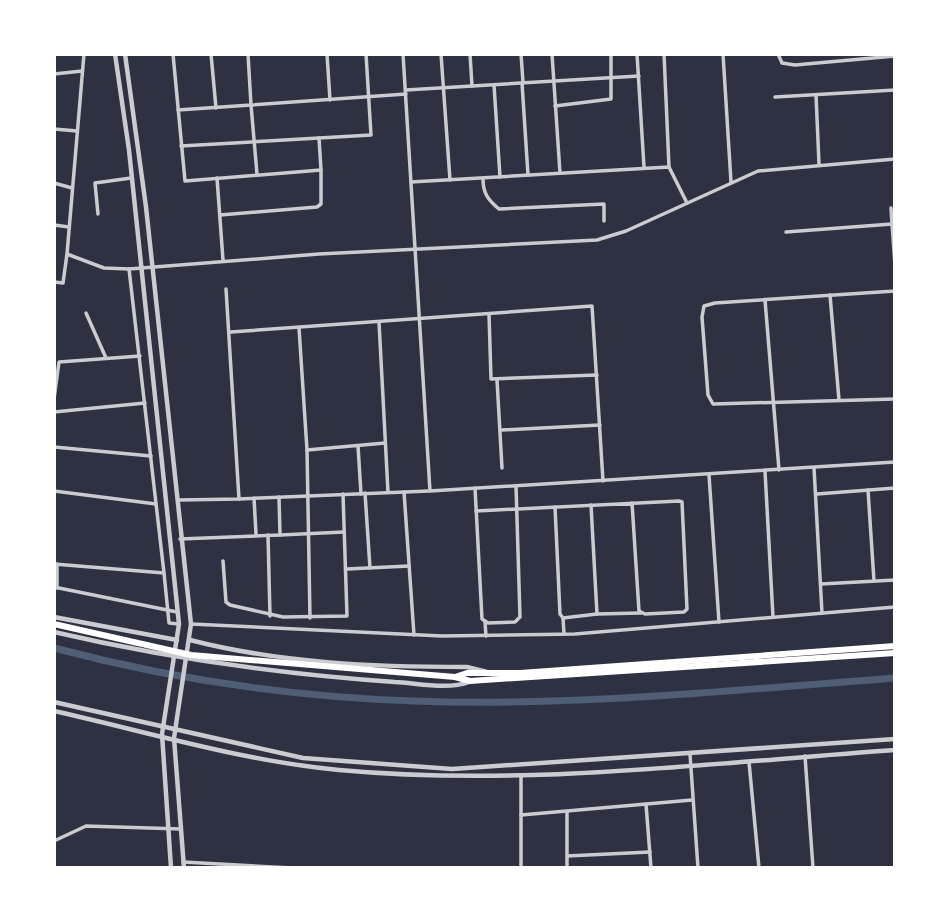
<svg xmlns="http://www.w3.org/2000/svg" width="949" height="922" font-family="Jost,sans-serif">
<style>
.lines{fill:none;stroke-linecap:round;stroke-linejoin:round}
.canal{stroke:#4f5d75;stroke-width:7}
.minor{stroke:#caccd0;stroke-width:3.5}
.tertiary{stroke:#caccd0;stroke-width:4.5}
.trunk{stroke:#fff;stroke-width:6}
</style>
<rect width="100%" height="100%" fill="#2d3142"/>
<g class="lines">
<path class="canal" d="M 54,648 C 171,679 294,697 414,701 C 574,707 736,690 895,678"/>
<g class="minor">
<polyline points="173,54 185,181 321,170 319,138 371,135 366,54"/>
<polyline points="211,54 216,108"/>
<polyline points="327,54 330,100"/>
<polyline points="403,54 430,491 895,462"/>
<polyline points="441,54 450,180"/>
<polyline points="470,54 472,86"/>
<polyline points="521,54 523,82"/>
<polyline points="552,54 560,173"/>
<polyline points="637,54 644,167"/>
<polyline points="664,54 669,167"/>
<polyline points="723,54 731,182"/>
<polyline points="778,54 782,63 795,65 895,56"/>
<polyline points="54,74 82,71"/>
<polyline points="522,83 528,175"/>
<polyline points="494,85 500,177"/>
<polyline points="406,90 639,76"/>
<polyline points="816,95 819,164"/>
<polyline points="775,97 895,90"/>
<polyline points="555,106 611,99 611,54"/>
<polyline points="178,110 251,105 248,54"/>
<polyline points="54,129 77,131"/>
<polyline points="181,146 319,138"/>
<polyline points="257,174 251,105 406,94"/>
<polyline points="217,178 223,260"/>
<path d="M 483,179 C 483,193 488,200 499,209 L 604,204 L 604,221"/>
<polyline points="411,182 669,167 687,203"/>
<polyline points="54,183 72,188"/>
<polyline points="891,208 892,224"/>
<polyline points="98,214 95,183 131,178"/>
<polyline points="220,215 317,207 321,204 321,170"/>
<polyline points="54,225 69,227"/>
<polyline points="786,232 892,224 895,265"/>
<polyline points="67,254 104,268 129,269"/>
<polyline points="54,282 63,283 67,254 84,54"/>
<polyline points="895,291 715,303 704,306 702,317 708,395 713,404 895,399"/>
<polyline points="830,295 839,400"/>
<polyline points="765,300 779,470"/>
<polyline points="86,313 106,358"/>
<polyline points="489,314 491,379 597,375"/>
<polyline points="379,322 388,492"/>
<polyline points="299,328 307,450 385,443"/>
<polyline points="231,332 592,306 603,481"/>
<polyline points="497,380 502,468"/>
<polyline points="54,399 59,362 140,356"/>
<polyline points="54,412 145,403"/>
<polyline points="502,430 600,425"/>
<polyline points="358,446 361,494"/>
<polyline points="54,447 151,456"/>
<polyline points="307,450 310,618"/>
<polyline points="814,468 822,613"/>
<polyline points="765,471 773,617"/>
<polyline points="709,475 719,622"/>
<polyline points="475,488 482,619 488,623 515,622 520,617 516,486"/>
<polyline points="868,490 874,581"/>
<polyline points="54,491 156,504"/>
<polyline points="404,492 414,635"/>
<polyline points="365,493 370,568"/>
<polyline points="817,494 895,488"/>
<polyline points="254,498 256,534"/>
<polyline points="239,499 429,491"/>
<polyline points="178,500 239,499 226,289"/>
<polyline points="555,507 560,614 563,618 597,614 591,505"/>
<polyline points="476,511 679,501 682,502 687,609 684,612 645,614 639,611 632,503"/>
<polyline points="268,535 270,616"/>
<polyline points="280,535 344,532"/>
<polyline points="180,539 280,535 279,497"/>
<polyline points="223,561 226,602 230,605 283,617 347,616 343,494"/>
<polyline points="54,564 164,573 169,623 179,624"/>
<polyline points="347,569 409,566"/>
<polyline points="164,573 129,269 319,254 597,240 626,231 758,171 895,159"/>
<polyline points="821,584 895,580"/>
<polyline points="54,587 177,612"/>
<polyline points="57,588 57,564"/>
<polyline points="597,614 641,613"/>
<polyline points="563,618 564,634"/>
<polyline points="485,622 486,636"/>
<polyline points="191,624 442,636 575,634 895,607"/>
<polyline points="690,754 698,868"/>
<polyline points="805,756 813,868"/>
<polyline points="749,762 759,868"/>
<polyline points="646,804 651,868"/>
<polyline points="567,812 567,868"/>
<polyline points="521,815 692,800"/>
<polyline points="54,841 86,826 181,829"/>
<polyline points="567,856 650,852"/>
<polyline points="183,862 292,868"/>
<polyline points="521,868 521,776"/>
</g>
<g class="tertiary">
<polyline points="115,54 129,150 179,624 162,734 171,868"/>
<polyline points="125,54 146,207 191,624 174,738 184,868"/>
<polyline points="54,617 177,640"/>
<path d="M 54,632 C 166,658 280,674 395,682 C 417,683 448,690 469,682"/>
<path d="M 190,640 C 279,663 375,667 467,667 L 487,672"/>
<polyline points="54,702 303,758 452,769 895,739"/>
<path d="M 54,711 C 148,732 243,761 339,770 C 524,787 710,763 895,750"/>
</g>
<g class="trunk">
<polyline points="54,624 191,655 455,677 470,681 895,653"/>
<polyline points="455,677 467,673 520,673 895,646"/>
</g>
</g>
<rect width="949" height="922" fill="none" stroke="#ffffff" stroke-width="112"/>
</svg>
